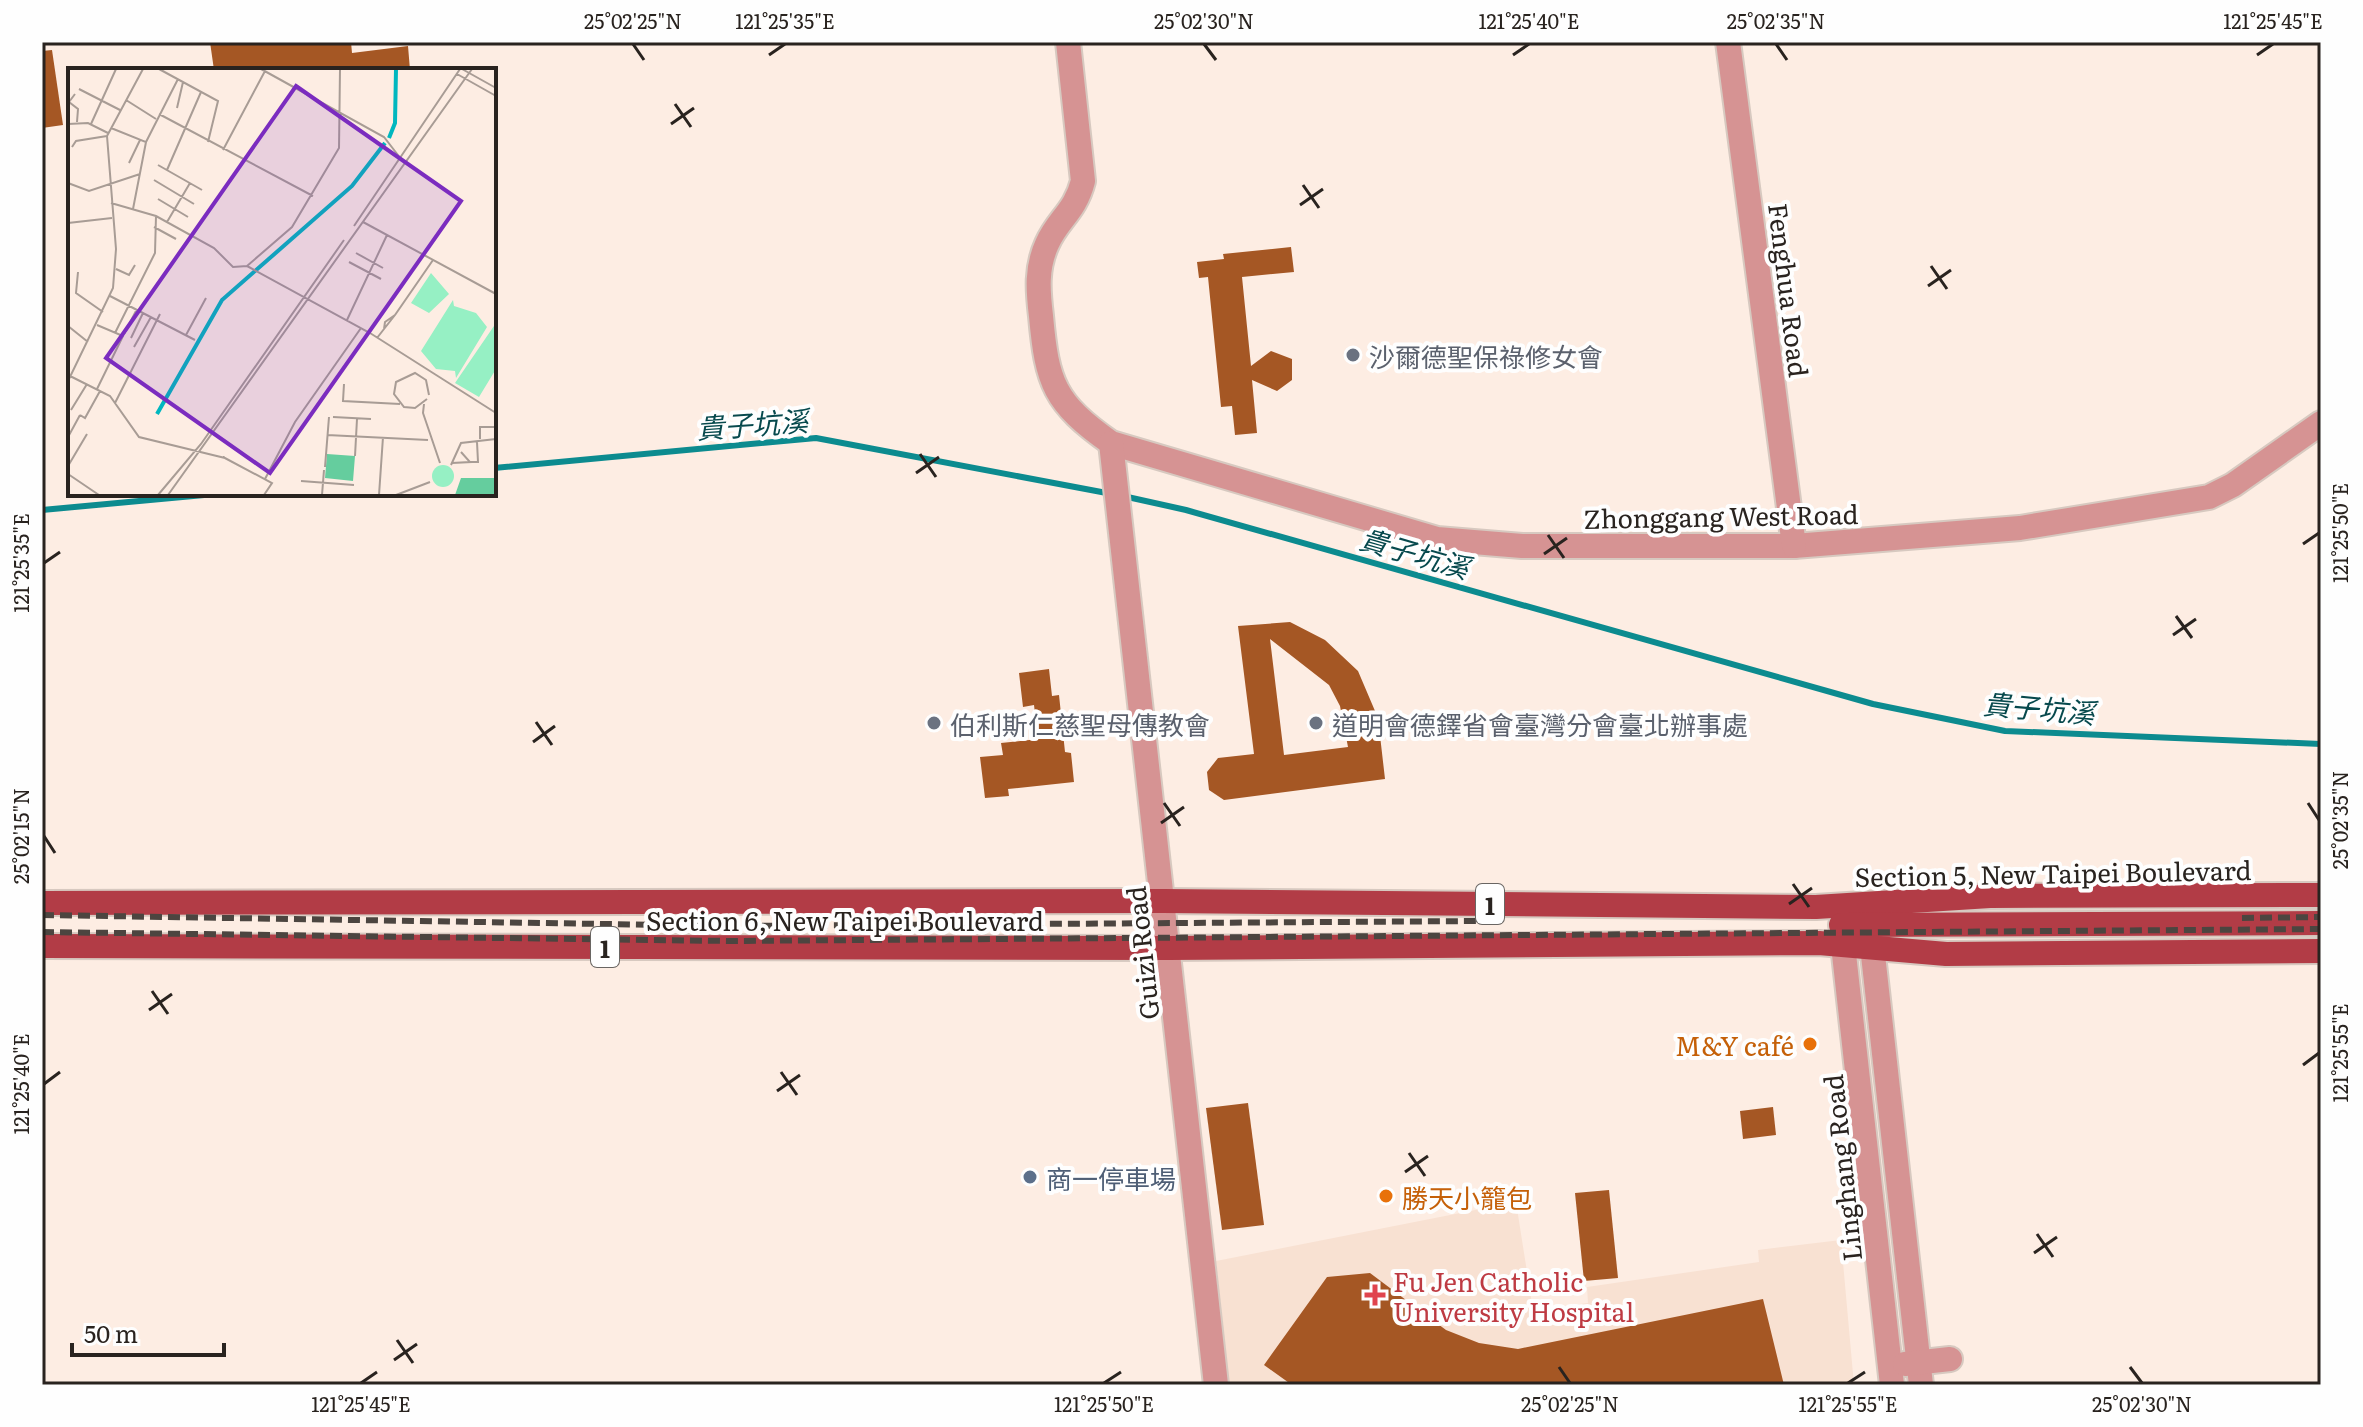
<svg xmlns="http://www.w3.org/2000/svg" width="2363" height="1427" font-family="Literata,'Noto Sans TC',serif">
<style>
.built{fill:#f8e1d2}
.lines{fill:none;stroke-linecap:round;stroke-linejoin:round}
.stream{stroke:#0c8b8f;stroke-width:6}
.building{fill:#a55724;fill-rule:evenodd}
.minor-casing{stroke:#d7c9c0;stroke-width:28}
.major-casing{stroke:#d7c9c0;stroke-width:28}
.minor{stroke:#d69393;stroke-width:24}
.major{stroke:#b23c46;stroke-width:24}
.rail{stroke:#4c4540;stroke-width:6;stroke-dasharray:12 6;stroke-linecap:butt}
.ticks{fill:none;stroke:#29231f;stroke-width:3}
.worship-dot{fill:#6b7280;stroke:#fefefe;stroke-width:3}
.food-dot{fill:#e8710a;stroke:#fefefe;stroke-width:3}
.service-dot{fill:#5c6f8a;stroke:#fefefe;stroke-width:3}
.health-dot{fill:#e0444e;stroke:#fefefe;stroke-width:3}
.labels{text-anchor:middle;dominant-baseline:central;stroke-width:8;stroke-linejoin:round;paint-order:stroke}
.shield{fill:#fefefe;stroke:#696562;stroke-width:2}
.shield-label{font-size:24px;font-weight:bold;fill:#29231f}
.street-label{font-size:26px;fill:#29231f;stroke:#fefefe}
.worship-label{font-size:26px;fill:#5b616d;stroke:#fefefe;text-anchor:start}
.food-label{font-size:26px;fill:#c56008;stroke:#fefefe;text-anchor:end}
.service-label{font-size:26px;fill:#4e5e75;stroke:#fefefe;text-anchor:start}
.health-label{font-size:26px;fill:#be3a42;stroke:#fefefe;text-anchor:start}
.water-label{font-size:28px;font-style:italic;fill:#07494d;stroke:#fefefe}
.inset-river{fill:none;stroke:#00b7bf;stroke-width:4}
.inset-road{fill:none;stroke:#a89c95;stroke-width:2}
.view{fill:#7b2cbf;fill-opacity:0.15;stroke:#7b2cbf;stroke-width:4}
.inset-edge{fill:none;stroke:#29231f;stroke-width:4}
.neatline{fill:none;stroke:#29231f;stroke-width:3}
.ticks-label{font-size:20px;text-anchor:middle;fill:#29231f}
</style>
<rect width="100%" height="100%" fill="#fdede3"/>
<polygon class="built" points="1516,1202 1533,1310 1588,1303 1587,1287 1759,1262 1758,1250 1841,1240 1854,1385 1228,1385 1216,1261"/>
<g class="lines">
<g class="stream">
<polyline points="494,468 816,438 1112,494"/>
<polyline points="1123,496 1186,510 1873,704 2005,731 2321,744"/>
<polyline points="42,510 215,494"/>
</g>
</g>
<g class="building">
<polygon points="210,42 351,42 352,53 408,46 410,70 214,70"/>
<polygon points="52,50 63,125 42,128 42,51"/>
<polygon points="1291,247 1294,272 1242,277 1251,366 1271,351 1292,359 1292,380 1277,391 1252,380 1257,433 1235,435 1232,406 1221,407 1208,277 1199,278 1197,262 1224,259 1223,254"/>
<path d="M 1290,622 L 1325,640 L 1358,671 L 1378,718 L 1385,779 L 1224,800 L 1209,790 L 1207,772 L 1218,758 L 1254,754 L 1238,626 ZM 1270,639 L 1329,685 L 1340,706 L 1348,747 L 1284,755 Z"/>
<polygon points="1049,669 1052,696 1059,695 1065,752 1071,753 1074,782 1008,789 1009,796 985,798 980,757 1003,755 1001,743 1038,739 1034,705 1023,707 1019,673"/>
<polygon points="1248,1103 1264,1225 1222,1230 1206,1108"/>
<polygon points="1773,1107 1776,1135 1743,1139 1740,1111"/>
<polygon points="1609,1190 1618,1278 1584,1281 1575,1193"/>
<polygon points="1370,1273 1446,1330 1479,1343 1518,1349 1763,1299 1784,1385 1292,1385 1264,1365 1327,1277"/>
</g>
<g class="lines">
<defs>
<g id="minor">
<path d="M 1068,42 L 1083,181 C 1075,212 1058,219 1047,244 C 1036,268 1038,291 1041,316 C 1047,383 1054,403 1111,443 L 1437,539 L 1522,546 L 1794,546 L 2020,528 L 2209,497 L 2233,485 L 2321,423"/>
<polyline points="1728,42 1794,546"/>
<polyline points="1111,443 1216,1385"/>
<polyline points="1843,945 1892,1385"/>
<polyline points="1872,946 1921,1385"/>
<polyline points="1905,1364 1950,1359"/>
</g>
<g id="major">
<polyline points="42,903 1163,901 1816,907 1990,896 2321,895"/>
<polyline points="1841,925 2321,923"/>
<polyline points="42,946 1168,948 1819,943 1946,954 2321,951"/>
</g>
</defs>
<use href="#minor" class="minor-casing"/>
<use href="#major" class="major-casing"/>
<use href="#minor" class="minor"/>
<use href="#major" class="major"/>
<g class="rail">
<polyline points="42,915 730,926 1482,921"/>
<polyline points="2242,918 2321,917"/>
<polyline points="42,932 730,941 2321,929"/>
</g>
</g>
<path class="ticks" d="M 633,44 L 644,60M 1204,44 L 1216,60M 1776,44 L 1787,60M 769,55 L 785,44M 1513,55 L 1529,44M 2257,55 L 2273,44M 675,104 L 691,127M 671,124 L 694,108M 1303,185 L 1319,208M 1300,205 L 1323,189M 1931,266 L 1947,289M 1928,286 L 1951,270M 920,454 L 936,477M 916,473 L 939,457M 1548,535 L 1564,558M 2303,544 L 2319,533M 1544,554 L 1567,538M 44,563 L 60,552M 2176,616 L 2192,638M 2173,635 L 2196,619M 536,722 L 552,745M 533,742 L 555,726M 1164,803 L 1180,826M 2308,803 L 2319,820M 1161,823 L 1184,807M 44,836 L 55,853M 1793,884 L 1809,907M 1789,904 L 1812,888M 152,991 L 168,1014M 149,1010 L 172,994M 2303,1065 L 2319,1053M 781,1072 L 797,1095M 44,1084 L 60,1072M 777,1091 L 800,1075M 1409,1153 L 1425,1176M 1405,1172 L 1428,1156M 2037,1234 L 2053,1257M 2034,1253 L 2057,1237M 397,1340 L 413,1363M 394,1360 L 417,1344M 1559,1367 L 1570,1383M 2130,1367 L 2142,1383M 361,1383 L 377,1372M 1104,1383 L 1121,1372M 1848,1383 L 1865,1372"/>
<g class="worship-dot">
<circle cx="1353" cy="355" r="8"/>
<circle cx="934" cy="723" r="8"/>
<circle cx="1316" cy="723" r="8"/>
</g>
<g class="food-dot">
<circle cx="1810" cy="1044" r="8"/>
<circle cx="1386" cy="1196" r="8"/>
</g>
<circle class="service-dot" cx="1030" cy="1177" r="8"/>
<path class="health-dot" d="M1371 1283h8v8h8v8h-8v8h-8v-8h-8v-8h8z"/>
<g class="labels">
<g class="shield">
<rect x="1476" y="884" width="28" height="40" rx="6"/>
<rect x="591" y="927" width="28" height="40" rx="6"/>
</g>
<g class="shield-label">
<text x="1490" y="904">1</text>
<text x="605" y="947">1</text>
</g>
<g class="street-label">
<text transform="translate(1790 290) rotate(83)">Fenghua Road</text>
<text transform="translate(1721 515) rotate(-1)">Zhonggang West Road</text>
<text transform="translate(2053 872) rotate(-1)">Section 5, New Taipei Boulevard</text>
<text x="845" y="919">Section 6, New Taipei Boulevard</text>
<text transform="translate(1141 953) rotate(-96)">Guizi Road</text>
<text transform="translate(1841 1168) rotate(-96)">Linghang Road</text>
</g>
<g class="worship-label">
<text x="1369" y="355">沙爾德聖保祿修女會</text>
<text x="950" y="723">伯利斯仁慈聖母傳教會</text>
<text x="1332" y="723">道明會德鐸省會臺灣分會臺北辦事處</text>
</g>
<g class="food-label">
<text x="1794" y="1044">M&amp;Y café</text>
<text x="1402" y="1196" text-anchor="start">勝天小籠包</text>
</g>
<g class="service-label">
<text x="1046" y="1177">商一停車場</text>
</g>
<g class="health-label">
<text x="1393" y="1280">Fu Jen Catholic<tspan x="1393" dy="30">University Hospital</tspan></text>
</g>
<g class="water-label">
<text transform="translate(752 423) rotate(-4)">貴子坑溪</text>
<text transform="translate(1415 552) rotate(16)">貴子坑溪</text>
<text transform="translate(2039 707) rotate(5)">貴子坑溪</text>
</g>
</g>
<g transform="translate(68 68)">
<rect width="428" height="428" fill="#fdede3"/>
<path d="M364 408a11 11 0 1 1 22 0a11 11 0 1 1-22 0Z" fill="#96f0c4"/>
<path d="M 259,386 L 287,388 L 285,413 L 257,410 ZM 393,410 L 428,410 L 428,427 L 387,427 Z" fill="#65cd9e"/>
<path d="M 363,205 L 381,226 L 361,245 L 343,235 ZM 385,232 L 386,238 L 408,245 L 419,259 L 388,310 L 387,303 L 368,301 L 353,283 ZM 428,255 L 428,301 L 411,329 L 387,315 Z" fill="#96f0c4"/>
<path class="inset-river" d="M 321,70 L 327,55 L 328,1M 89,346 L 154,232 L 284,118 L 317,75"/>
<path class="inset-road" d="M 91,1 L 150,33 L 140,74M 193,1 L 316,69 L 333,91M 394,1 L 428,20M 389,6 L 428,28M 11,21 L 52,42M 7,26 L 1,34 L 10,41 L 9,54M 58,32 L 88,51M 109,40 L 115,14M 91,46 L 245,128M 0,56 L 20,55 L 40,65M 23,56 L 48,1M 43,60 L 78,74 L 65,141M 78,74 L 110,11M 4,79 L 8,73 L 39,68M 155,82 L 197,3M 61,95 L 72,72M 90,97 L 134,122M 99,102 L 133,24M 86,112 L 126,136M 0,115 L 21,123 L 72,106M 90,131 L 120,149M 43,135 L 88,148 L 146,180 L 165,199 L 179,198 L 224,159 L 271,80 L 272,1M 99,154 L 122,115M 295,154 L 428,226M 0,155 L 44,150M 286,158 L 392,1M 86,159 L 108,171M 288,185 L 315,200M 281,194 L 313,211M 179,198 L 302,265 L 428,345M 48,201 L 61,207 L 67,197M 10,204 L 8,225 L 35,244M 42,228 L 127,272M 327,247 L 365,192M 279,252 L 319,167M 0,258 L 20,274M 47,265 L 87,185 L 88,148M 56,266 L 69,241M 118,267 L 138,230M 63,270 L 75,245M 309,270 L 316,261 L 327,247 L 317,254 L 316,261M 66,279 L 83,249M 2,308 L 42,328 L 71,369 L 157,390M 0,313 L 45,220 L 48,181 L 39,68 L 75,1M 276,316 L 275,333 L 332,336M 29,321 L 55,268 L 29,257M 359,331 L 347,340 L 336,339 L 326,326 L 328,314 L 347,305 L 358,312 L 361,327M 47,335 L 92,246M 356,336 L 355,345 L 372,395M 3,342 L 19,316M 12,347 L 17,350 L 32,323M 265,349 L 303,351M 259,367 L 360,372M 0,369 L 12,347M 412,371 L 412,359 L 428,359M 287,388 L 289,351M 155,389 L 204,415 L 196,427M 402,394 L 410,394 L 409,374M 384,395 L 402,394 L 393,384M 383,397 L 393,375 L 428,371M 0,398 L 19,366M 257,399 L 261,349M 0,406 L 31,427M 197,411 L 227,354 L 293,260M 233,413 L 286,417M 90,427 L 133,376 L 276,172M 100,427 L 404,1M 254,427 L 256,402M 311,427 L 315,369M 328,427 L 362,414"/>
<path class="view" d="M 228,18 L 393,133 L 202,405 L 38,290 Z"/>
<rect width="428" height="428" class="inset-edge"/>
</g>
<rect width="2363" height="1427" fill="none" stroke="#fefefe" stroke-width="88"/>
<path d="M72 1343v12h152v-12" fill="none" stroke="#29231f" stroke-width="4"/>
<text x="84" y="1343" font-size="24" fill="#29231f" stroke="#fefefe" stroke-width="6" paint-order="stroke">50 m</text>
<rect x="44" y="44" width="2275" height="1339" class="neatline"/>
<g class="ticks-label">
<text x="633" y="29">25°02'25"N</text>
<text x="785" y="29">121°25'35"E</text>
<text x="1204" y="29">25°02'30"N</text>
<text x="1529" y="29">121°25'40"E</text>
<text x="1776" y="29">25°02'35"N</text>
<text x="2273" y="29">121°25'45"E</text>
<text transform="translate(2341 533) rotate(-90)" y="7">121°25'50"E</text>
<text transform="translate(22 563) rotate(-90)" y="7">121°25'35"E</text>
<text transform="translate(2341 820) rotate(-90)" y="7">25°02'35"N</text>
<text transform="translate(22 836) rotate(-90)" y="7">25°02'15"N</text>
<text transform="translate(2341 1053) rotate(-90)" y="7">121°25'55"E</text>
<text transform="translate(22 1084) rotate(-90)" y="7">121°25'40"E</text>
<text x="361" y="1412">121°25'45"E</text>
<text x="1104" y="1412">121°25'50"E</text>
<text x="1570" y="1412">25°02'25"N</text>
<text x="1848" y="1412">121°25'55"E</text>
<text x="2142" y="1412">25°02'30"N</text>
</g>
</svg>
